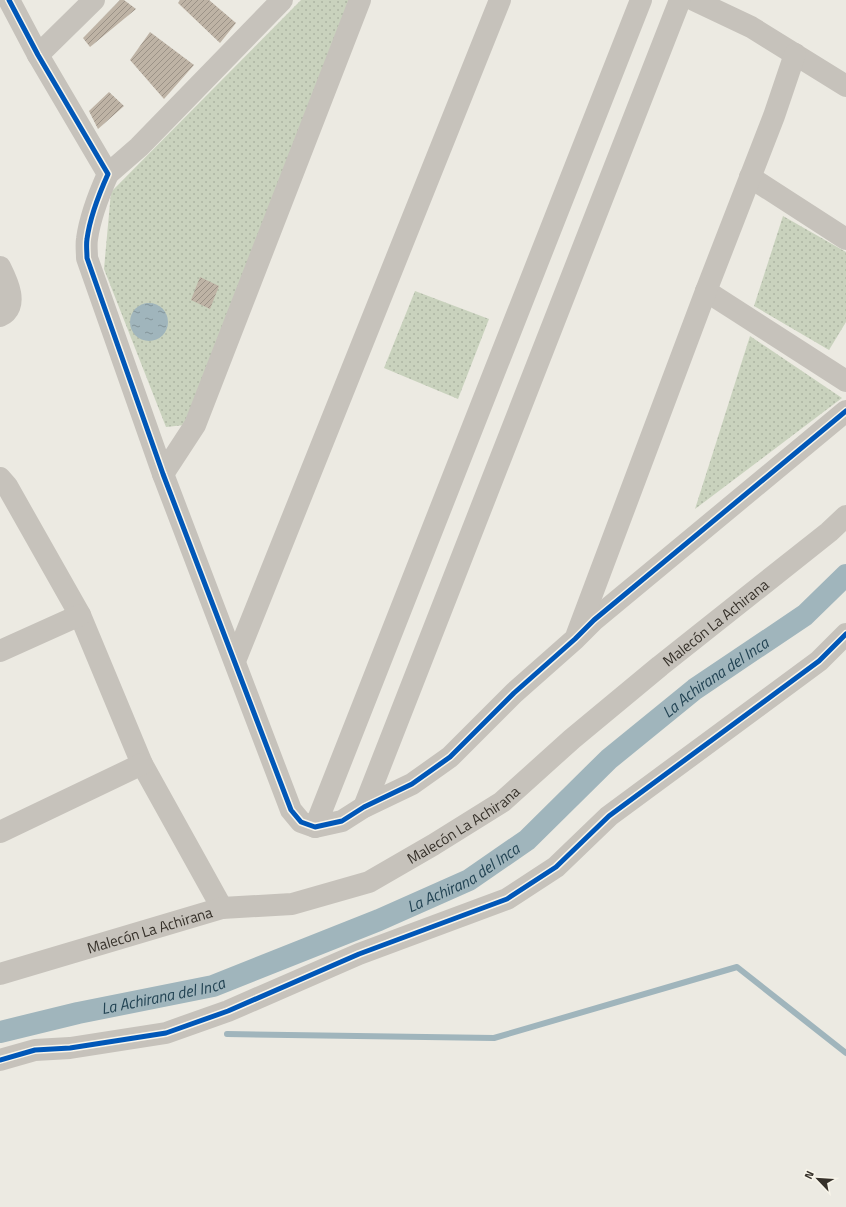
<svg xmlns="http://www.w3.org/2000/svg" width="846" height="1207" font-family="'Titillium Web',sans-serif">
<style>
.park{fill:url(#park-dots)}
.water{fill:url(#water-ripples)}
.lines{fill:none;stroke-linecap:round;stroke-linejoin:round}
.stream{stroke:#a0b5bc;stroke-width:6}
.canal{stroke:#a0b5bc;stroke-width:22}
.building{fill:url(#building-hatch)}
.minor{stroke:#c6c2bb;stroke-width:22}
.cycleway-casing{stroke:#f8f5ea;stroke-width:8}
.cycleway{stroke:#0057b8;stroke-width:5}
.labels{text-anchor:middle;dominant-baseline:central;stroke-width:3;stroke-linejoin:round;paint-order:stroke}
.street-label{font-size:15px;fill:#36312a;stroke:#f8f5ea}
.water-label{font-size:16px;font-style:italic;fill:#234454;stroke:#f8f5ea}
</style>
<defs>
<pattern id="park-dots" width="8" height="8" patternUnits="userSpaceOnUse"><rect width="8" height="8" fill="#c9d2bd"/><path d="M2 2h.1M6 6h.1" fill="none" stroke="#adb5a3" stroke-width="1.8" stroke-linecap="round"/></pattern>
<pattern id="water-ripples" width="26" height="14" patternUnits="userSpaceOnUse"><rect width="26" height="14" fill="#a0b5bc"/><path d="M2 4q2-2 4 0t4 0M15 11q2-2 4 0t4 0" fill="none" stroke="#839499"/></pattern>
<pattern id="building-hatch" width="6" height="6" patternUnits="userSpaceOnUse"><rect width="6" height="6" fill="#beb3a5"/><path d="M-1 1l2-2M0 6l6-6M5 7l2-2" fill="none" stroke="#9b9287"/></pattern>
</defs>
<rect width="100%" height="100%" fill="#eceae2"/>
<g class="park">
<polygon points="301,0 353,0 185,425 166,427 104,269 111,192"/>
<polygon points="783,216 846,252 846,322 829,350 754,306"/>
<polygon points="415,291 489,319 458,399 384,368"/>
<polygon points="750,336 842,398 695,509"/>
</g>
<circle class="water" cx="149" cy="322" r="19"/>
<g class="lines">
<polyline class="stream" points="227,1034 494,1038 737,967 846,1053"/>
<path class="canal" id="s1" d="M 0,1032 L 78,1013 L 213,986 L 379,920 L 469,880 L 527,840 L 609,759 L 695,689 L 805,615 L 846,575"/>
</g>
<g class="building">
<polygon points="120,0 124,0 136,9 90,47 83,38"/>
<polygon points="180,0 209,0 236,23 220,43 178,3"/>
<polygon points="150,32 194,65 164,99 130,60"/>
<polygon points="109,92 124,106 98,129 89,111"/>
<polygon points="200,277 219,286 210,309 191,300"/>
</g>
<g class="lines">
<g class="minor">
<path d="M 9,0 L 38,55 L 108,174 C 99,194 90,217 87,239 C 86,245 87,252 87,258 L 163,474 L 291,810 L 301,822 L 315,827 L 342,821 L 364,807 L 412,784 L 450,757 L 514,693 L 575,639 L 594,620 L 846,411"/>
<polyline points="694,0 751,27 846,86"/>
<polyline points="38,55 94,0"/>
<polyline points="108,174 139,147 282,0"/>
<polyline points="750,177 846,239"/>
<path d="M 0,267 C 7,281 20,307 0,316"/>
<polyline points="706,291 846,381"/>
<polyline points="163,474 195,425 360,0"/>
<polyline points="0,478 7,486 80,615 142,764 222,908"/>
<polyline points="577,634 706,291 774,116 795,54"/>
<polyline points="0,651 80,615"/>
<polyline points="235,661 500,0"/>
<polyline points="364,807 680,0"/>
<polyline points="315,827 641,0"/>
<polyline points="0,832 142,764"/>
<path id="s2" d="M 0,974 L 222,908 L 292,904 L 369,882 L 433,845 L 502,802 L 572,739 L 660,666 L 829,532 L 846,516"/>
<polyline points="0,1060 35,1050 70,1048 166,1033 228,1011 359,954 507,899 556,867 609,816 819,661 846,634"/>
</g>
<defs>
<g id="cycleway">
<path d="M 9,0 L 38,55 L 108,174 C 99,194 90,217 87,239 C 86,245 87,252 87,258 L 163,474 L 291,810 L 301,822 L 315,827 L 342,821 L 364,807 L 412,784 L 450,757 L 514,693 L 575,639 L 594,620 L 846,411"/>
<polyline points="0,1060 35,1050 70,1048 166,1033 228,1011 359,954 507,899 556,867 609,816 819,661 846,634"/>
</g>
</defs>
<use href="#cycleway" class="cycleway-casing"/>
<use href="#cycleway" class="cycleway"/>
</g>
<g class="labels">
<g class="street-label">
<text stroke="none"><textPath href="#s2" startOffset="816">Malecón La Achirana</textPath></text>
<text stroke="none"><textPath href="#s2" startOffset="492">Malecón La Achirana</textPath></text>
<text stroke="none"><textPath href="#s2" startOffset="156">Malecón La Achirana</textPath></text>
</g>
<g class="water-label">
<text stroke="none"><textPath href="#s1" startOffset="815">La Achirana del Inca</textPath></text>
<text stroke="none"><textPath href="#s1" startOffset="491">La Achirana del Inca</textPath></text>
<text stroke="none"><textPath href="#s1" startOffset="167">La Achirana del Inca</textPath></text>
</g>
</g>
<g transform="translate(818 1179) rotate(295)" stroke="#f8f5ea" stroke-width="3" paint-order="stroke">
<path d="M0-3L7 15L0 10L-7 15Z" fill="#36312a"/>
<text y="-6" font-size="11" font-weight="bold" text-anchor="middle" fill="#36312a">N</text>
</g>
</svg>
